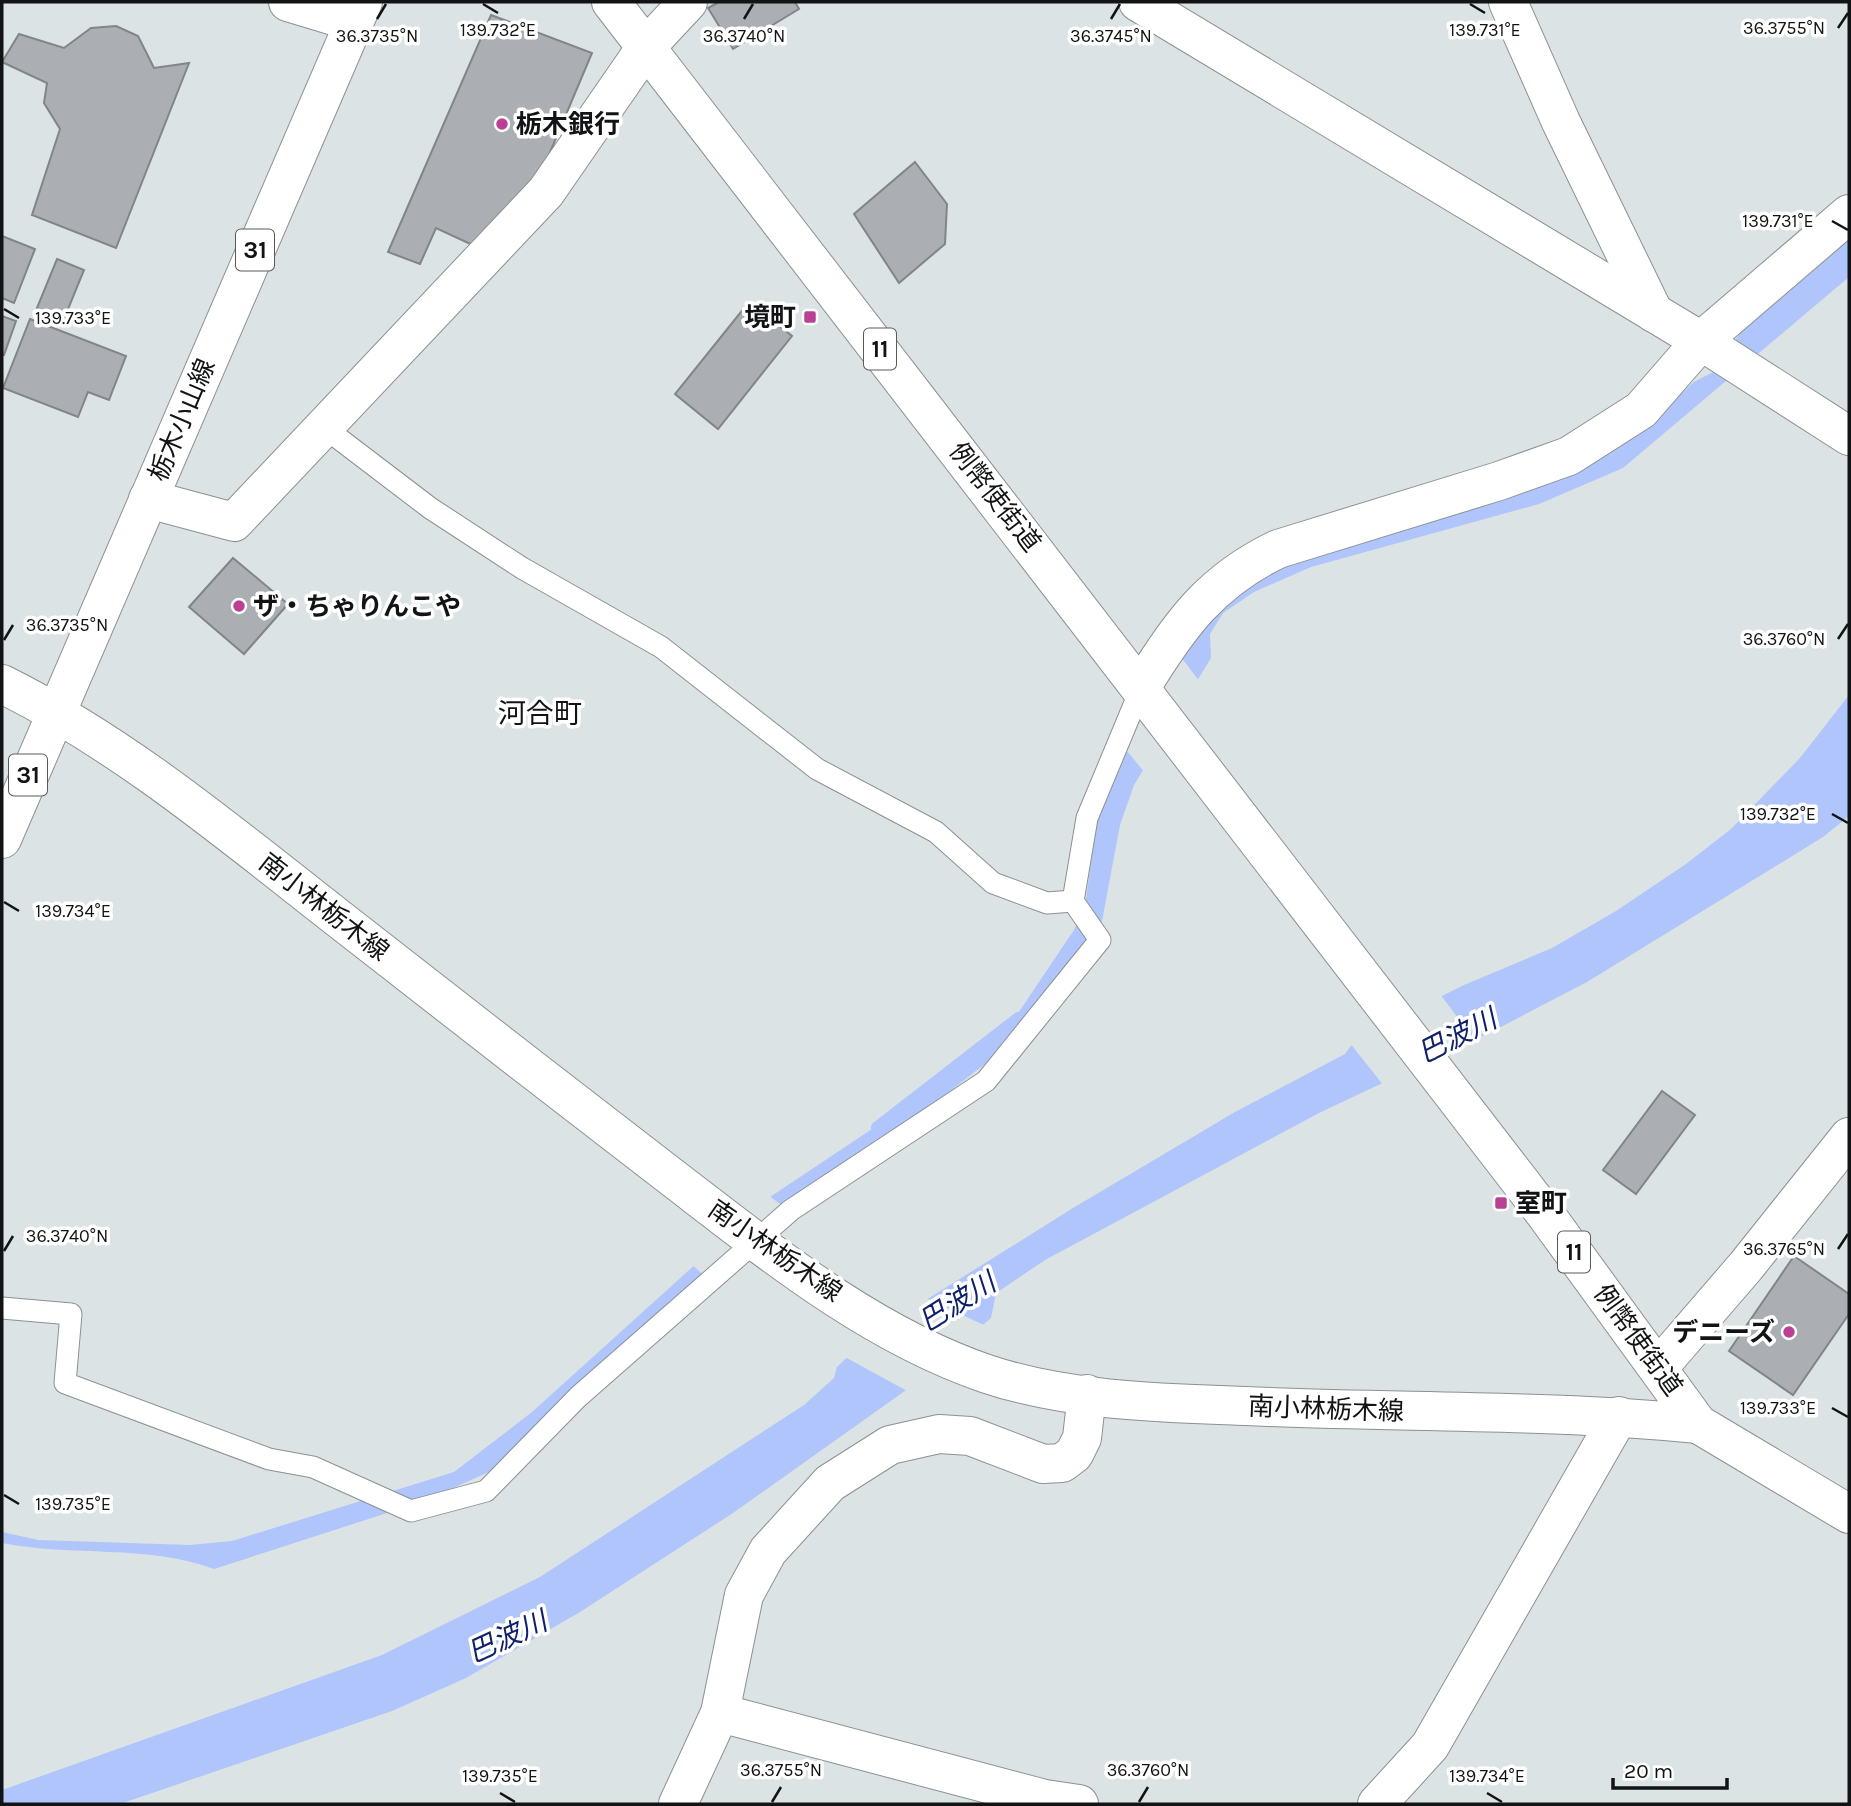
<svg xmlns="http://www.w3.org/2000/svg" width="1851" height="1806" font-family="Karla,'Noto Sans JP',sans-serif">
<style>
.water{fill:#afc5fb}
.pier{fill:#dce3e5}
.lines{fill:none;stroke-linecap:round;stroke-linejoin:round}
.stream{stroke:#afc5fb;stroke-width:10}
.building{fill:#abafb3;stroke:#818589;stroke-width:2}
.service-casing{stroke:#8b9192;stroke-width:23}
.minor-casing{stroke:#8b9192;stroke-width:40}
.secondary-casing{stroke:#8b9192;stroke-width:40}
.primary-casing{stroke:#8b9192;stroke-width:40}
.service{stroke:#fff;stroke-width:21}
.minor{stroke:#fff;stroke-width:38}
.secondary{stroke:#fff;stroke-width:38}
.primary{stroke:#fff;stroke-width:38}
.ticks{fill:none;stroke:#111314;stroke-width:2.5}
.poi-dot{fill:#b94094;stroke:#fff;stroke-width:2.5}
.labels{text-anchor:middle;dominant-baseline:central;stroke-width:7;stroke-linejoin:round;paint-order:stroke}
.shield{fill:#fff;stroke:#585a5a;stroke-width:2}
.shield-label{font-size:24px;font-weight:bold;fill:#111314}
.poi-label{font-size:26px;font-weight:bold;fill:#111314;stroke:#fff;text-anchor:start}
.street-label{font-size:26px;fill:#111314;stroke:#fff}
.neighbourhood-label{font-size:28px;fill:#111314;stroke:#fff}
.water-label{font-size:28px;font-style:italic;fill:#10216b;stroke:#fff}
.ticks-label{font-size:18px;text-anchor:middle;fill:#111314;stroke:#fff;stroke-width:7;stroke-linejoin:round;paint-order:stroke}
</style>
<rect width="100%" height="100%" fill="#dce3e5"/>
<g class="water">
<path d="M 1849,236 L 1849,277 L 1623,468 L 1539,504 L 1311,567 L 1254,592 L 1223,613 L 1210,634 L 1211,658 L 1134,785 L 1120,825 L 1102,921 L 1079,959 L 1012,1043 L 927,1109 L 788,1201 L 491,1471 L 424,1501 L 214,1569 C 147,1544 72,1557 2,1543 L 2,1532 L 38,1540 L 190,1545 L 232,1541 L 454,1472 L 532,1412 L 770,1197 L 932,1089 L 1004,1034 L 1074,930 L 1086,899 L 1099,805 L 1121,753 L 1189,641 L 1253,576 L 1648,423 L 1694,382 L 1713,372 L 1750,319 Z"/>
<polygon points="1849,695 1849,816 1823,837 1587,982 1495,1030 1321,1112 1045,1260 996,1293 991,1318 909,1388 733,1513 580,1612 466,1678 392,1711 120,1804 2,1804 2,1790 382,1655 540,1577 804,1405 834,1378 837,1367 862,1343 902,1315 1073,1208 1235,1112 1345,1054 1356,1039 1464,985 1552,948 1616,911 1686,864 1731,829 1800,758"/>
</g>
<g class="pier">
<polygon points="1178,653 1200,682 1145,773 1122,745"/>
<polygon points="1440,994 1477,1043 1384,1086 1349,1042 1354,1036"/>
<polygon points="767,1194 785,1208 707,1278 691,1264"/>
<polygon points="924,1297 986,1326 909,1392 843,1356 860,1340"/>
</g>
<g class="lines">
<polyline class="stream" points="876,1127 1018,1017"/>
</g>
<g class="building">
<polygon points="719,2 795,2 799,9 733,49 708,8"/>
<polygon points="491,15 592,53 532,195 477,247 436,228 420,264 388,252"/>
<polygon points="116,26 138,36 154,68 189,63 116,248 32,215 60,129 44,103 47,83 2,62 19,34 64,48 91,28"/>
<polygon points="915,162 947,204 945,244 899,283 854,214"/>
<polygon points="2,236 35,249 14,303 2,298"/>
<polygon points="57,259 84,270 64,319 37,308"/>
<polygon points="749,302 792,336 718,429 675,394"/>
<polygon points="2,316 16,321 4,355 2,355"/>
<polygon points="30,319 126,356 109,400 88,392 78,417 3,388"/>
<polygon points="233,558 288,604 244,654 189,607"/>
<polygon points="1662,1091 1695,1115 1636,1194 1603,1170"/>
<polygon points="1794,1256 1849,1294 1849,1314 1793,1395 1729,1351"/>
</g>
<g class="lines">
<defs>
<g id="service">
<polyline points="325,428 430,508 522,568 661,647 817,769 936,832 993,883 1047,903 1073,901 1087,818 1142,686"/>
<polyline points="2,1308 71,1314 65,1383 269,1459 313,1467 411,1511 486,1491 578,1397 791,1210 986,1081 1100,940 1073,901"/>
</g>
<g id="minor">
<polyline points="288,2 354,22"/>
<polyline points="1138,2 1701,341 1849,436"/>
<polyline points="1508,2 1561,122 1654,313"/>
<polyline points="148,499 234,522 546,192 646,47 688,2"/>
<path d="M 1142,686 C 1179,625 1211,581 1278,549 L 1499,481 L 1569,456 L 1641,410 L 1701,341 L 1849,214"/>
<polyline points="1659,1367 1746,1266 1849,1137"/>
<polyline points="720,1713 1045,1799 1079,1804"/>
<polyline points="678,1804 720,1713 744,1595 768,1551 830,1483 890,1445 939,1434 970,1436 1043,1464 1062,1463 1074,1454 1082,1438 1087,1394"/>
<polyline points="1377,1804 1430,1746 1619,1416"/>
</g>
<path id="secondary" d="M 2,684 C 123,744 228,832 334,915 C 445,1002 557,1089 669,1175 C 767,1250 869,1334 987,1374 C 1068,1401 1160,1403 1245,1406 C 1395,1413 1547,1409 1698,1424"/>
<g id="primary">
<polyline points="611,2 1546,1215 1698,1424 1849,1514"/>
<polyline points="2,839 363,2"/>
</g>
</defs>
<use href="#service" class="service-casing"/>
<use href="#minor" class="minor-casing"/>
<use href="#secondary" class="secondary-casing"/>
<use href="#primary" class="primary-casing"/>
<use href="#service" class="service"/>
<use href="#minor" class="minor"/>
<use href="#secondary" class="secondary"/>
<use href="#primary" class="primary"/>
</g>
<path class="ticks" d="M 483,4 L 498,13M 1470,4 L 1485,13M 377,19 L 386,4M 744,19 L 753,4M 1111,19 L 1120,4M 1838,28 L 1848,13M 1832,221 L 1848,230M 4,309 L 19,318M 1838,639 L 1848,624M 4,640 L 13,625M 1832,814 L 1848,823M 4,902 L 19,911M 1838,1249 L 1848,1234M 4,1251 L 13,1236M 1832,1408 L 1848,1417M 4,1495 L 19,1504M 500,1793 L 515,1802M 1487,1793 L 1502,1802M 772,1802 L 781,1787M 1139,1802 L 1148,1787"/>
<g class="poi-dot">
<circle cx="502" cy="124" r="7"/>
<rect x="803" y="310" width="14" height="14" rx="3.5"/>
<circle cx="239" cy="606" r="7"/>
<rect x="1494" y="1196" width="14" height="14" rx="3.5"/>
<circle cx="1789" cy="1332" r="7"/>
</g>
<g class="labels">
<g class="shield">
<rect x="236" y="229.5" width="38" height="41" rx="5"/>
<rect x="864" y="328.5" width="32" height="41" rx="5"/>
<rect x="9" y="754.5" width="38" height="41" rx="5"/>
<rect x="1558" y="1231.5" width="32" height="41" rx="5"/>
</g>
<g class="shield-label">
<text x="255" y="250">31</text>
<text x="880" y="349">11</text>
<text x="28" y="775">31</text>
<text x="1574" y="1252">11</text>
</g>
<g class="poi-label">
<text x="516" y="124">栃木銀行</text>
<text x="796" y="317" text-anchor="end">境町</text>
<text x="253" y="606">ザ・ちゃりんこや</text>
<text x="1515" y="1203">室町</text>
<text x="1775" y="1332" text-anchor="end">デニーズ</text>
</g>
<g class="street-label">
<text transform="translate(182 420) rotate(-67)">栃木小山線</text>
<text transform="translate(995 497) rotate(52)">例幣使街道</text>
<text transform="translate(324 907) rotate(38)">南小林栃木線</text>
<text transform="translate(775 1251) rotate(35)">南小林栃木線</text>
<text transform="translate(1638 1340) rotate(54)">例幣使街道</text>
<text transform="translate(1326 1409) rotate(2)">南小林栃木線</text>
</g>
<g class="neighbourhood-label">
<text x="540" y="713">河合町</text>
</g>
<g class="water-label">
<text transform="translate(1457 1036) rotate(-27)">巴波川</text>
<text transform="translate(957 1302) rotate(-32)">巴波川</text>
<text transform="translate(507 1637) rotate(-25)">巴波川</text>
</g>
</g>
<g class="ticks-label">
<text x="1784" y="34">36.3755°N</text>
<text x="498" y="36">139.732°E</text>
<text x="1485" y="36">139.731°E</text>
<text x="377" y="42">36.3735°N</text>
<text x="744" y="42">36.3740°N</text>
<text x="1111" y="42">36.3745°N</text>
<text x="1778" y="227">139.731°E</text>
<text x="73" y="324">139.733°E</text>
<text x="67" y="631">36.3735°N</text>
<text x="1784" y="645">36.3760°N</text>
<text x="1778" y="820">139.732°E</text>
<text x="73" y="917">139.734°E</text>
<text x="67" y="1242">36.3740°N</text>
<text x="1784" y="1255">36.3765°N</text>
<text x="1778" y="1414">139.733°E</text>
<text x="73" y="1510">139.735°E</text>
<text x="781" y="1776">36.3755°N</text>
<text x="1148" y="1776">36.3760°N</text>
<text x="500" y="1782">139.735°E</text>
<text x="1487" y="1782">139.734°E</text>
</g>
<rect width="1851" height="1806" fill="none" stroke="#111314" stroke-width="7"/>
<path d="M1613 1778v10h114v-10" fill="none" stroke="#111314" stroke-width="3.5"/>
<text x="1624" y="1778" font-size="21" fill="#111314" stroke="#ffffff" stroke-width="5" paint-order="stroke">20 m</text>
</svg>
